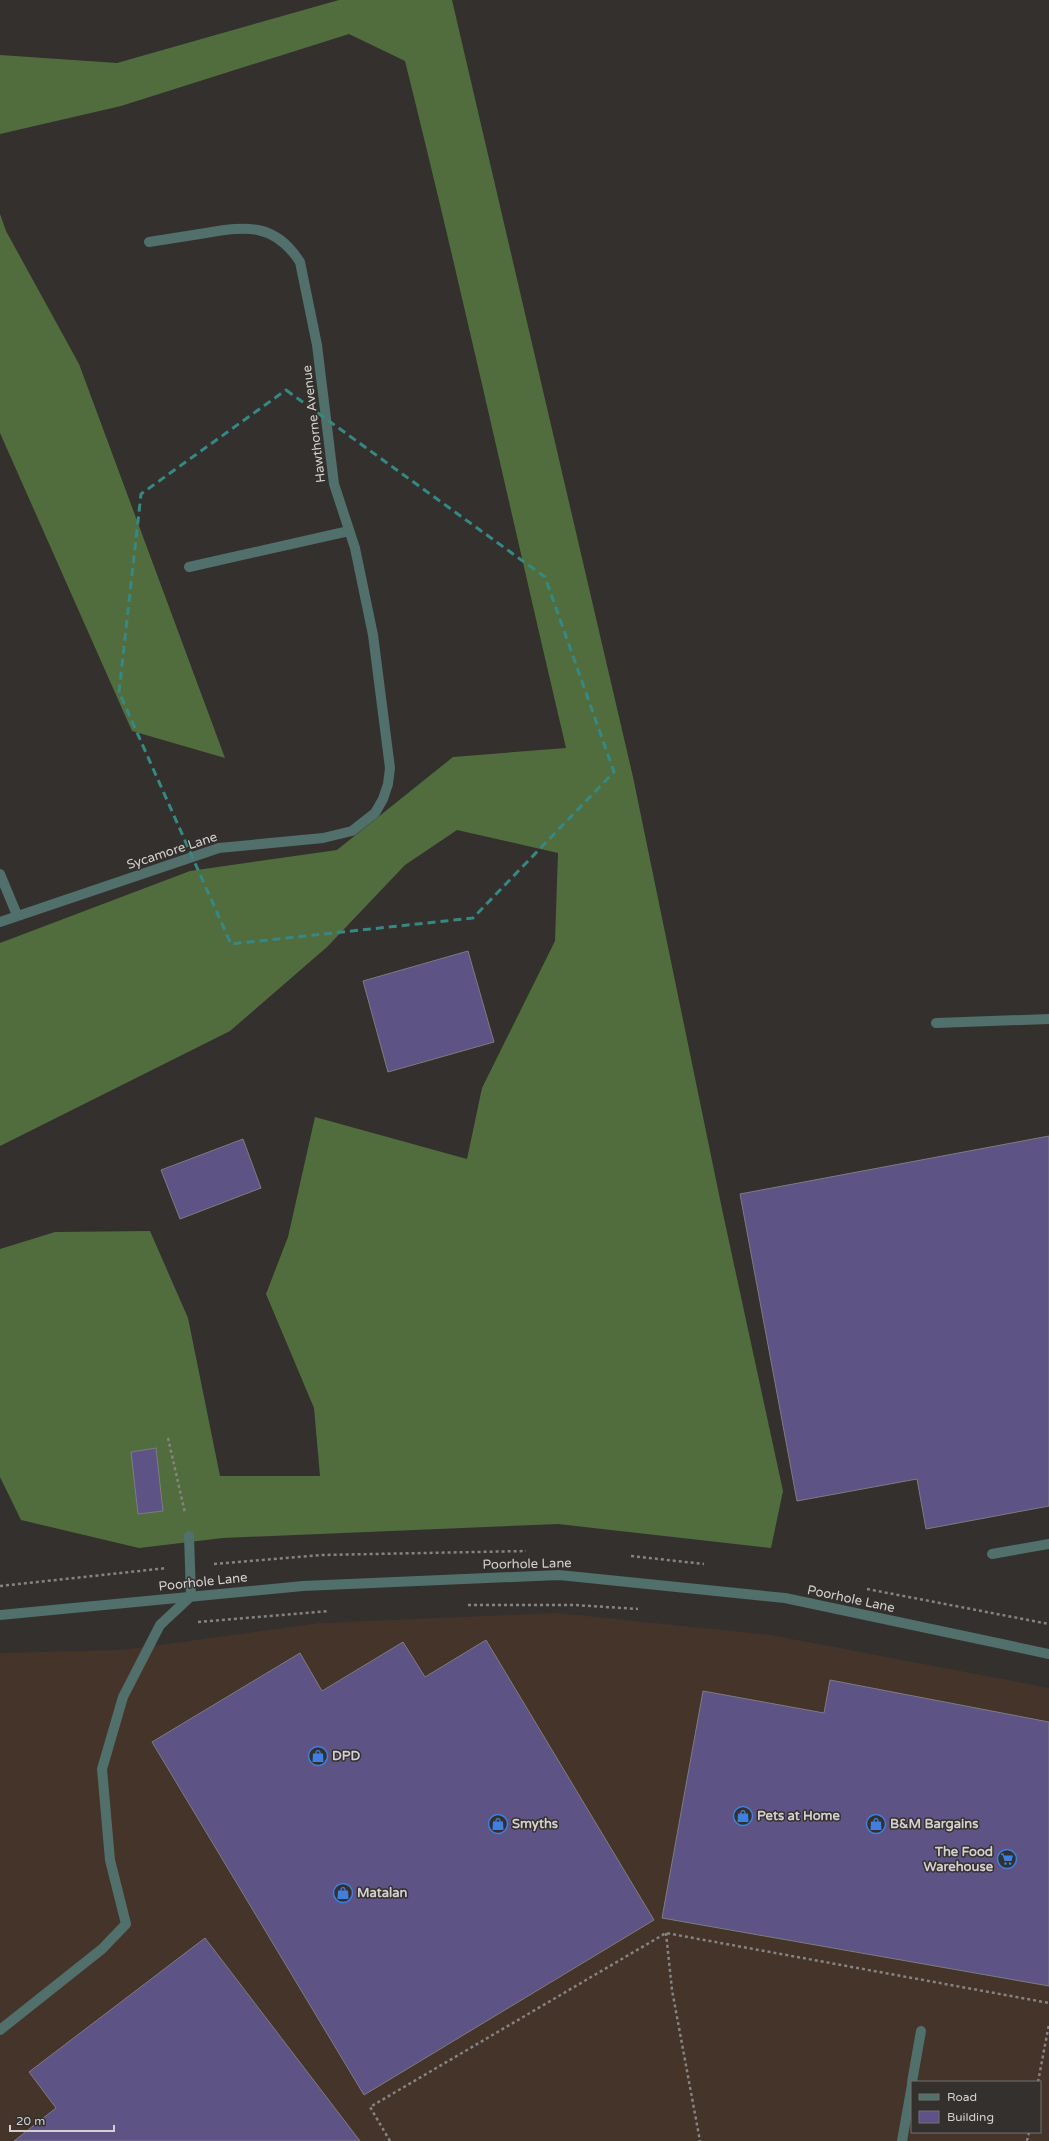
<svg xmlns="http://www.w3.org/2000/svg" width="1049" height="2141" font-family="'Varela Round',sans-serif">
<style>
.commercial{fill:#453429;fill-rule:evenodd}
.forest{fill:#516d3e}
.building{fill:#5d5384;stroke:#7d7c80}
.lines{fill:none;stroke-linecap:round;stroke-linejoin:round}
.path{stroke:#868382;stroke-width:2.5;stroke-dasharray:3 3;stroke-linecap:butt}
.minor{stroke:#516f6b;stroke-width:10}
.marked{fill:none;stroke:#368882;stroke-width:3;stroke-dasharray:8 5;stroke-linejoin:round}
.labels{text-anchor:middle;dominant-baseline:central;stroke-width:3;stroke-linejoin:round;paint-order:stroke}
.street-label{font-size:13px;fill:#d3d1d0;stroke:#33302e}
.poi-label{font-size:13px;font-weight:bold;fill:#d3d1d0;stroke:#33302e;text-anchor:start}
</style>
<rect width="100%" height="100%" fill="#33302e"/>
<path class="commercial" d="M 557,1613 L 771,1635 L 1049,1688 L 1049,2141 L 0,2141 L 0,1653 L 123,1650 L 320,1623 ZM 912,2082 L 1040,2082 L 1040,2132 L 912,2132 Z"/>
<g class="forest">
<path d="M 339,0 L 452,0 L 633,777 L 722,1209 L 783,1491 L 771,1548 L 558,1524 L 223,1538 L 139,1548 L 21,1520 L 0,1477 L 0,1249 L 55,1232 L 150,1231 L 188,1318 L 220,1476 L 320,1476 L 314,1408 L 266,1294 L 288,1237 L 315,1117 L 467,1159 L 482,1088 L 555,941 L 558,853 L 457,830 L 405,865 L 327,947 L 230,1031 L 0,1146 L 0,943 L 190,871 L 337,850 L 453,757 L 566,748 C 512,519 462,289 405,61 L 349,34 L 121,106 L 0,134 L 0,55 L 117,63 Z"/>
<polygon points="0,214 6,231 79,364 225,758 132,731 0,433"/>
</g>
<g class="building">
<polygon points="468,951 494,1042 388,1072 363,981"/>
<polygon points="1049,1136 1049,1506 926,1529 917,1479 797,1501 740,1194"/>
<polygon points="243,1139 261,1188 180,1219 161,1170"/>
<polygon points="156,1448 163,1511 138,1514 131,1452"/>
<polygon points="486,1640 654,1920 364,2095 152,1742 300,1653 322,1691 403,1642 425,1677"/>
<polygon points="830,1680 1049,1722 1049,1986 662,1918 703,1691 824,1713"/>
<polygon points="205,1938 360,2141 14,2141 56,2108 29,2072"/>
</g>
<g class="lines">
<g class="path">
<polyline points="168,1438 185,1513"/>
<polyline points="631,1556 704,1564"/>
<polyline points="214,1564 322,1555 526,1551"/>
<polyline points="0,1586 167,1568"/>
<polyline points="867,1589 1049,1624"/>
<polyline points="468,1605 575,1605 638,1609"/>
<polyline points="198,1622 329,1611"/>
<polyline points="666,1933 672,1990 700,2141"/>
<polyline points="1038,2082 1049,2024"/>
<polyline points="390,2141 370,2107 666,1933 1049,2003"/>
<polyline points="1027,2141 1029,2132"/>
</g>
<g class="minor">
<polyline points="189,567 349,531"/>
<polyline points="0,874 17,915"/>
<path d="M 0,922 L 219,848 L 323,838 L 352,831 L 375,813 L 383,799 L 388,784 L 390,768 L 373,635 L 355,548 L 334,484 L 317,345 L 300,262 C 275,223 247,226 206,233 C 187,236 168,239 149,242"/>
<polyline points="936,1023 1049,1019"/>
<polyline points="992,1554 1049,1544"/>
<polyline points="0,1615 303,1586 559,1575 785,1598 1049,1654"/>
<polyline points="0,2030 102,1949 126,1924 110,1860 102,1769 123,1697 160,1625 191,1596 189,1536"/>
<polyline points="912,2082 921,2031"/>
<polyline points="902,2141 912,2085"/>
</g>
</g>
<path class="marked" d="M 286,390 L 545,577 L 614,772 L 473,918 L 231,944 L 119,692 L 141,494 Z"/>
<defs>
<symbol id="shop-ring" viewBox="-11 -11 22 22"><circle r="9.5" fill="#33302e" stroke="#3f7fe0" stroke-width="1.5"/><path d="M-5-2.5h2.3a2.7 3.5 0 0 1 5.4 0H5L5.5 6h-11ZM-1.5-2.5h3a1.5 2.3 0 0 0-3 0Z" fill="#3f7fe0"/></symbol>
<symbol id="supermarket-ring" viewBox="-11 -11 22 22"><circle r="9.5" fill="#33302e" stroke="#3f7fe0" stroke-width="1.5"/><path d="M-6-5.5h2.5l.6 2H6L4.5 2H-2.5L-4.4-4H-6ZM-1.5 3.2a1.3 1.3 0 1 0 .1 0ZM3 3.2a1.3 1.3 0 1 0 .1 0Z" fill="#3f7fe0"/></symbol>
</defs>
<g fill-rule="evenodd">
<use href="#shop-ring" x="307" y="1745" width="22" height="22"/>
<use href="#shop-ring" x="732" y="1805" width="22" height="22"/>
<use href="#shop-ring" x="487" y="1813" width="22" height="22"/>
<use href="#shop-ring" x="865" y="1813" width="22" height="22"/>
<use href="#supermarket-ring" x="996" y="1848" width="22" height="22"/>
<use href="#shop-ring" x="332" y="1882" width="22" height="22"/>
</g>
<g class="labels">
<g class="street-label">
<text transform="translate(314 424) rotate(-97)">Hawthorne Avenue</text>
<text transform="translate(172 851) rotate(-18)">Sycamore Lane</text>
<text transform="translate(527 1564) rotate(-1)">Poorhole Lane</text>
<text transform="translate(203 1582) rotate(-6)">Poorhole Lane</text>
<text transform="translate(851 1599) rotate(12)">Poorhole Lane</text>
</g>
<g class="poi-label">
<text x="332" y="1756">DPD</text>
<text x="757" y="1816">Pets at Home</text>
<text x="512" y="1824">Smyths</text>
<text x="890" y="1824">B&amp;M Bargains</text>
<text x="993" y="1852" text-anchor="end">The Food<tspan x="993" dy="15">Warehouse</tspan></text>
<text x="357" y="1893">Matalan</text>
</g>
</g>
<rect x="911" y="2081" width="130" height="52" fill="#33302e" stroke="#73706f"/>
<rect x="919" y="2094" width="20" height="6" fill="#516f6b" stroke="#73706f"/>
<text x="947" y="2101" font-size="12" fill="#d3d1d0">Road</text>
<rect x="919" y="2111" width="20" height="12" fill="#5d5384" stroke="#73706f"/>
<text x="947" y="2121" font-size="12" fill="#d3d1d0">Building</text>
<path d="M10 2125v6h104v-6" fill="none" stroke="#d3d1d0" stroke-width="2"/>
<text x="16" y="2125" font-size="12" fill="#d3d1d0" stroke="#33302e" stroke-width="3" paint-order="stroke">20 m</text>
</svg>
